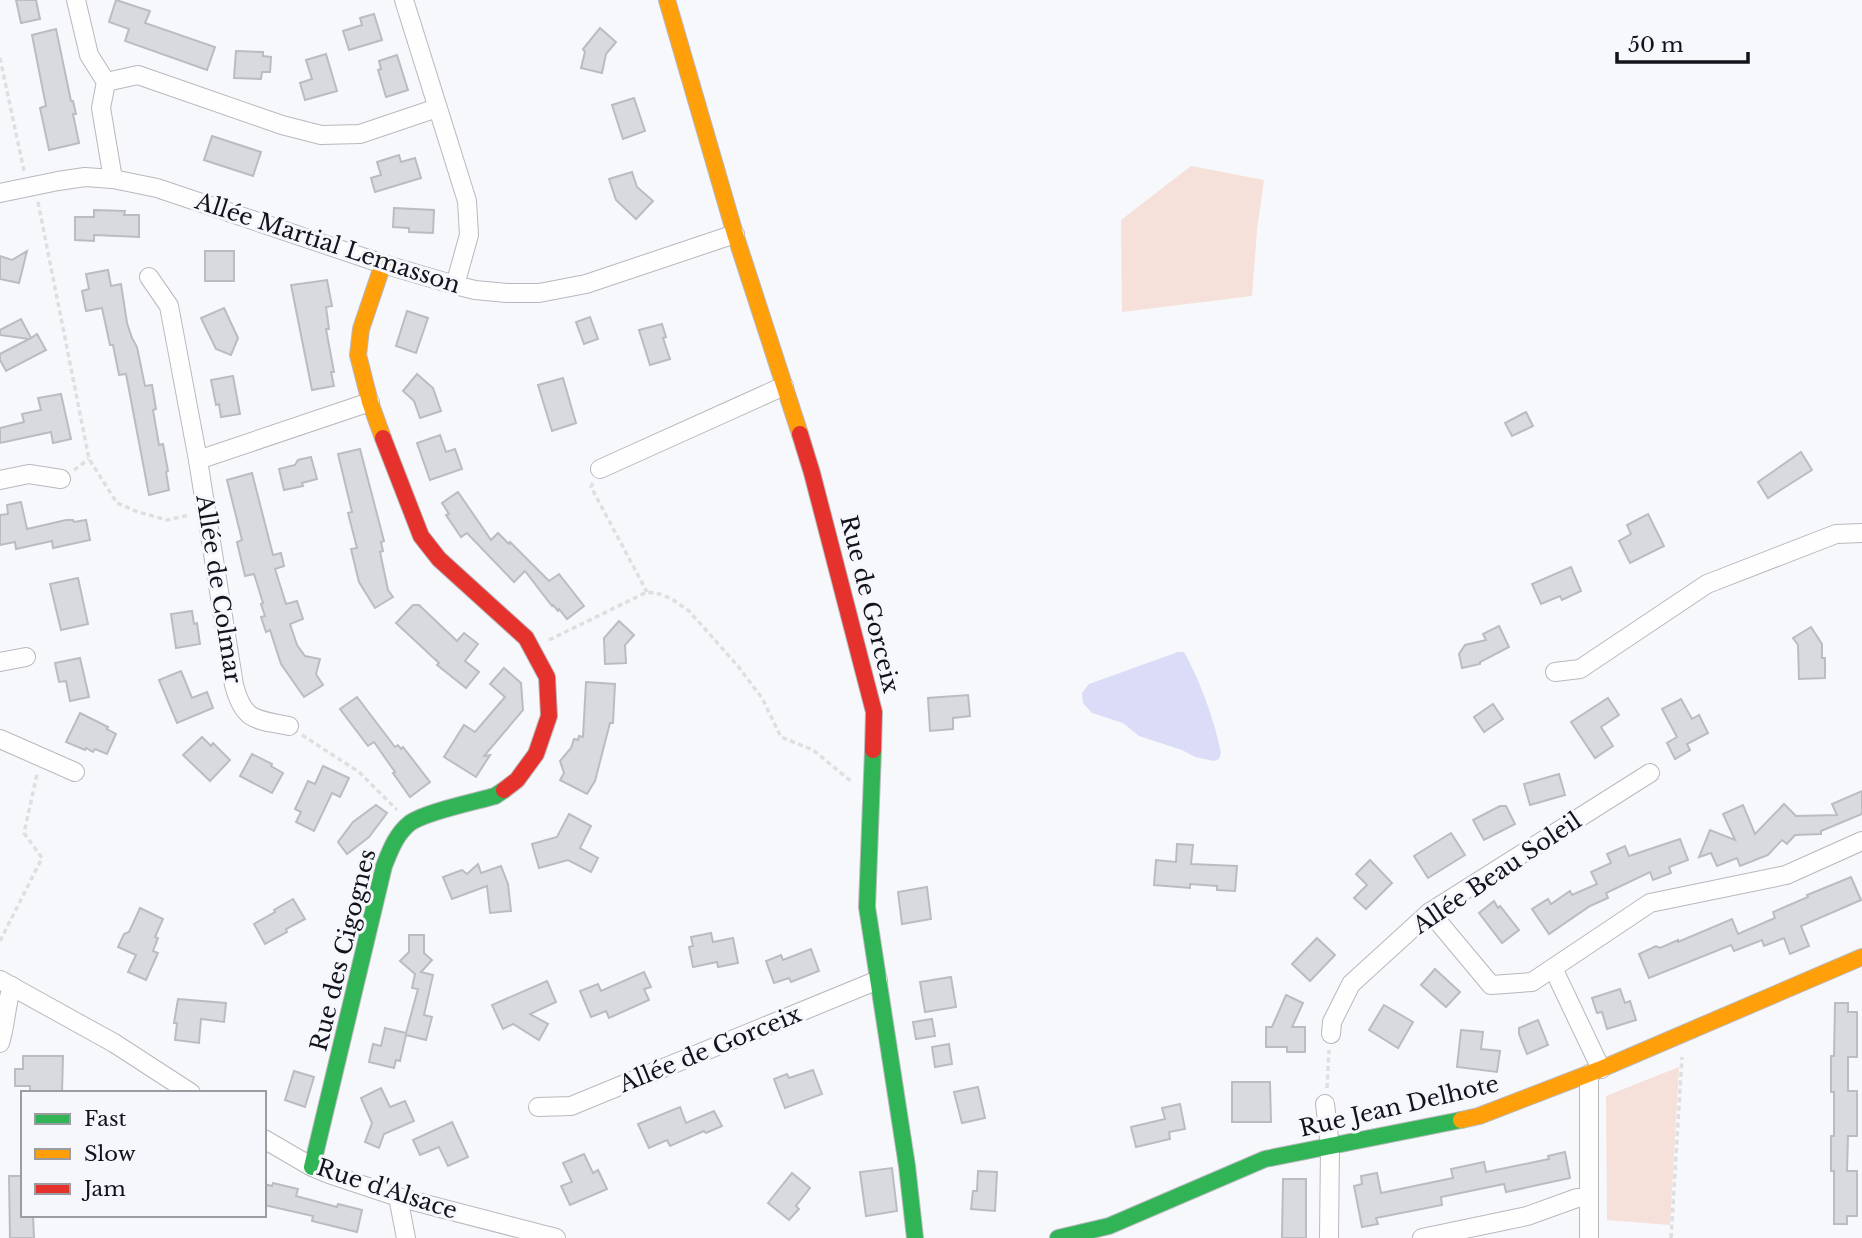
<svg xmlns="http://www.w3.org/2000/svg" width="1862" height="1238" font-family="'Libre Baskerville',serif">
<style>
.green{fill:#f5e1d9}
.water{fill:#dbddf8}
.building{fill:#d9dae0;stroke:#bbbcc1;stroke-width:2}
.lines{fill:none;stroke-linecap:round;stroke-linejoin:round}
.street-casing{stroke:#b8b8be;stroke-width:20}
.fast-casing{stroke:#b8b8be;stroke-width:18}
.slow-casing{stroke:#b8b8be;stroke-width:18}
.jam-casing{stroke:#b8b8be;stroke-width:18}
.path{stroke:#dfdfe1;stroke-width:3.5;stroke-dasharray:5 3.5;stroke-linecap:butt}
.street{stroke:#fefefe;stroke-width:18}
.fast{stroke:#30b455;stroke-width:16}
.slow{stroke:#ff9f0a;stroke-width:16}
.jam{stroke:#e5322d;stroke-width:16}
.labels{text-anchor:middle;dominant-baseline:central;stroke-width:6;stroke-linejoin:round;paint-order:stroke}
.street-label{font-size:23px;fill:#12131b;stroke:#f6f7fc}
</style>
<rect width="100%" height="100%" fill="#f7f8fb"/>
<g class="green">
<polygon points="1191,166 1264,180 1257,230 1252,296 1122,312 1121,220"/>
<polygon points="1679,1067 1670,1225 1607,1220 1606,1096"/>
</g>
<path class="water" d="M 1178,652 L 1184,652 C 1200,681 1215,721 1221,753 L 1219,759 L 1214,761 L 1195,757 L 1182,750 L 1139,736 L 1123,723 L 1092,713 L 1083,703 L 1082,693 L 1089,684 Z"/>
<g class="building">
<polygon points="16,0 36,0 40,19 21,23"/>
<polygon points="116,0 150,11 145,23 215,47 207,70 125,41 129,29 109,22"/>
<polygon points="374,14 382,40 349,50 343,31 362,25 360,18"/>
<polygon points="600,28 616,42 606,54 602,73 581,68 585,52 583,49"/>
<polygon points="56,29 71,101 73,101 76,114 73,114 79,143 49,150 40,108 46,106 32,35"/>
<polygon points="236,51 263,52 263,56 271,57 270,72 262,72 261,79 234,78"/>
<polygon points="326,54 337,91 305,100 300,83 312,79 306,60"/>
<polygon points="397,55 408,90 386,97 378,70 381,69 379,61"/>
<polygon points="634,98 645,131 623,139 612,105"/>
<polygon points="212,136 261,152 253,176 204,160"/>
<polygon points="399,155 401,162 415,158 421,178 375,192 371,178 381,175 377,162"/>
<polygon points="632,172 637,187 653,201 636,219 616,200 609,179"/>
<polygon points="394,208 434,210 433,233 409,232 409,228 393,227"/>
<polygon points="94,210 125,211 124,215 139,215 139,237 94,235 94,241 75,240 75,217 94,217"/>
<polygon points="27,251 19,283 0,279 0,256 12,260"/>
<rect x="205" y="251" width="29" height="30"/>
<polygon points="108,270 111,286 121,284 127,323 132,338 137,347 145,386 152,385 156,409 153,410 159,445 163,444 168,471 166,472 169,490 149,495 126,374 119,375 113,345 110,345 102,308 86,311 82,291 89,289 86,274"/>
<polygon points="327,280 332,306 326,307 329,329 326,329 334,372 331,372 334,386 312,390 291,285"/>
<polygon points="224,308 238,338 231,355 216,349 201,318"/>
<polygon points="407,311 428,318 416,353 396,346"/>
<polygon points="590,317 598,339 584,344 576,322"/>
<polygon points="21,319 31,338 37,334 46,350 6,371 0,360 0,354 29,339 0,335 0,330"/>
<polygon points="662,324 666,337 663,338 670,359 650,365 639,330"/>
<polygon points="417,374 433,388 441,411 420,418 414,401 403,391"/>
<polygon points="233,376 240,414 221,417 219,404 216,405 211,380"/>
<polygon points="563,378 576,423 552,431 538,385"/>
<polygon points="61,394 71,439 53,443 51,432 0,443 0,428 24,422 22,414 41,410 38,398"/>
<polygon points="1526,412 1533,426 1512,436 1505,423"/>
<polygon points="440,435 446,452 455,449 462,469 430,480 417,443"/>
<polygon points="360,449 384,541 381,542 383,551 380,552 388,590 393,597 375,608 359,582 351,549 357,548 348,513 352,512 338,454"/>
<polygon points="1801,452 1812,470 1768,498 1758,482"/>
<polygon points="311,457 317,479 302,483 303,486 284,490 279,469 295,465 298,460"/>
<polygon points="252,473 273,555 281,553 284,566 275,569 286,604 297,601 303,619 290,624 297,645 305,656 320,659 316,674 323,685 304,697 281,664 270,630 266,632 261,617 265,616 261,604 263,603 254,574 245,576 237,542 242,540 227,480"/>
<polygon points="458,492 491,540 498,533 509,544 510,542 549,581 559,574 584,606 567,619 559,609 558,611 553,605 552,606 525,571 514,582 467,533 461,537 446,515 449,514 442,503"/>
<polygon points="21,502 27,529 66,520 73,520 74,522 86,520 90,540 53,548 52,541 16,549 15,542 0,545 0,515 8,514 7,505"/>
<polygon points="1648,514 1664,546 1630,563 1619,541 1631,534 1627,525"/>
<polygon points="1571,567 1581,591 1562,600 1560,596 1541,604 1532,584"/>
<polygon points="78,578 88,624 61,630 50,584"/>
<polygon points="413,605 419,605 457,641 464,633 478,644 465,661 479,672 466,688 437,665 439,663 396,623"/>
<polygon points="192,611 194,624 197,623 200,644 176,648 171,614"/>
<polygon points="619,621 634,635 625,645 626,663 605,664 604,638"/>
<polygon points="1499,626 1509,647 1480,662 1480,664 1462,668 1459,654 1465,645 1486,640 1483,634"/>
<polygon points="1811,627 1822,644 1822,658 1825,658 1825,678 1799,679 1798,645 1793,638"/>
<polygon points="80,658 89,697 70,701 66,681 59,682 55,663"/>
<polygon points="504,668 521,683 523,710 484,756 490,755 476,777 444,757 464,725 475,732 505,697 490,684"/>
<polygon points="181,671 192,698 207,692 213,708 177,723 159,680"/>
<polygon points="586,682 615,684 613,723 610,723 595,781 587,794 560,780 564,773 560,761 571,748 574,739 578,740 579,736 583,737"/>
<polygon points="968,695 970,716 953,718 953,729 930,731 928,698"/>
<polygon points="357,697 395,747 398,745 401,749 403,747 430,782 410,797 393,773 395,772 374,742 368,746 340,709"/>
<polygon points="1608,698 1619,715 1601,727 1613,746 1595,758 1571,722"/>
<polygon points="1681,699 1692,719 1699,715 1708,733 1687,744 1690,750 1675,759 1667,743 1677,737 1662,709"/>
<polygon points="1493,704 1503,719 1484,732 1474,717"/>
<polygon points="80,713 108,727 107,729 116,734 107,754 95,749 93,752 86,748 85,750 66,742"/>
<polygon points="202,737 211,746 213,743 230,760 210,781 183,755"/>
<polygon points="252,754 272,764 271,766 283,773 272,793 240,776"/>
<polygon points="323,766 349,778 340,797 332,793 314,831 296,822 301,812 295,809 308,781 315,784"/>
<polygon points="1559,774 1565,795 1530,805 1524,784"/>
<polygon points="1862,791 1862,814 1821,831 1821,834 1795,835 1787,844 1782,840 1768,855 1740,866 1737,858 1717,866 1711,853 1699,857 1710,830 1735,840 1723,814 1743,805 1755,834 1784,804 1796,816 1837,815 1832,804"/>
<polygon points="376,805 387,813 369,837 347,854 338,842 353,822"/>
<polygon points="1500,806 1506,806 1515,824 1484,840 1473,820"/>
<polygon points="569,814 591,826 580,848 598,858 591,872 568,860 539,868 532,844 557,837"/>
<polygon points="1451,833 1465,855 1428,878 1414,856"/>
<polygon points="1680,839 1688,860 1669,867 1671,873 1653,880 1650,872 1606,893 1608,898 1590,906 1549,934 1532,909 1548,899 1551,904 1570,891 1572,895 1597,884 1591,872 1611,863 1607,854 1625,846 1629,856"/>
<polygon points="1177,844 1193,845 1191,864 1237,866 1235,891 1217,890 1217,886 1190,884 1190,888 1154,885 1156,860 1176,862"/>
<polygon points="1370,860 1392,883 1366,909 1354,898 1367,885 1356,874"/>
<polygon points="478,864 481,873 501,866 508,884 511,911 490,913 487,886 452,899 443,877 462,870 467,874"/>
<polygon points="1851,877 1861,900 1801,926 1809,946 1790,954 1784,938 1764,946 1762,940 1734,951 1731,945 1649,978 1639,954 1656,946 1660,948 1678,940 1678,942 1732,919 1738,934 1775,918 1773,912 1808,897 1807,895"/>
<polygon points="927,887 931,919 902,924 898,892"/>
<polygon points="293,899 305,919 286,929 287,932 265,944 254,924 275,912 274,910"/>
<polygon points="1494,901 1498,908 1500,906 1519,930 1502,943 1479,913"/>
<polygon points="140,908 163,919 155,937 158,938 153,951 158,953 146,980 128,972 136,955 118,947 124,934 129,932"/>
<polygon points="711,933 713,942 733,938 738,963 718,967 717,962 693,967 689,947 693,946 691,937"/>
<polygon points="409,935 424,935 424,953 432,960 421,972 433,975 424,1015 432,1017 426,1040 406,1035 400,1061 396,1060 394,1068 369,1062 373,1044 381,1046 385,1028 406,1033 418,989 412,988 415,974 400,961 409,952"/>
<polygon points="1317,938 1335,955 1310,981 1292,964"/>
<polygon points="811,949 819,971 791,982 789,978 774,983 766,961 781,955 783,960"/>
<polygon points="1435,969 1460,992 1446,1007 1421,985"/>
<polygon points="644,972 651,987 644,989 649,1000 609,1018 606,1011 591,1017 580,991 598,984 601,991"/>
<polygon points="951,977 956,1007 925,1012 920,982"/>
<polygon points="547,981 556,1002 530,1014 548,1024 539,1040 513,1024 503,1029 492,1005"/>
<polygon points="1620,989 1625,1003 1630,1001 1636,1020 1607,1029 1602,1012 1597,1013 1592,998"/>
<polygon points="1286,995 1303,1003 1292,1027 1305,1027 1305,1052 1287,1052 1287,1047 1266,1047 1266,1027 1272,1027"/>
<polygon points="178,999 226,1003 224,1022 201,1019 199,1043 175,1040 177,1023 174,1023"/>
<polygon points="1835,1003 1848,1003 1848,1012 1857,1012 1857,1057 1848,1057 1848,1091 1857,1091 1857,1136 1848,1136 1847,1171 1857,1171 1857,1216 1847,1216 1847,1224 1834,1224 1834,1171 1831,1171 1831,1136 1834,1136 1834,1092 1831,1092 1831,1056 1834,1056"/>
<polygon points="1384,1005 1413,1022 1398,1048 1369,1030"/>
<polygon points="932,1019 935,1036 916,1039 913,1022"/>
<polygon points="1538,1020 1548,1045 1527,1054 1519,1034 1519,1028"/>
<polygon points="1461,1030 1483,1032 1481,1049 1500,1051 1497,1072 1457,1067"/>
<polygon points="949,1044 952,1064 935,1067 932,1047"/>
<polygon points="23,1056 63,1056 62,1093 30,1093 30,1086 15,1086 15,1069 23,1069"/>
<polygon points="813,1070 822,1094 785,1108 774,1079 787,1074 789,1078"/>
<polygon points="294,1071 314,1077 305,1107 285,1100"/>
<polygon points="1232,1082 1270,1082 1271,1122 1232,1122"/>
<polygon points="978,1087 985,1118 962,1123 954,1092"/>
<polygon points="381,1088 390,1107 405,1101 414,1121 384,1134 379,1148 365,1142 372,1123 361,1098"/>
<polygon points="1180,1104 1185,1129 1169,1132 1170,1139 1136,1147 1131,1127 1165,1119 1162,1108"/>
<polygon points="680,1107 686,1123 714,1111 722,1126 706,1133 704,1131 670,1146 667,1140 649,1148 638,1124"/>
<polygon points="452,1122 468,1157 448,1166 439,1147 420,1155 413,1140"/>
<polygon points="1565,1152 1570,1178 1506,1192 1504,1184 1441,1197 1442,1205 1376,1218 1378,1224 1362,1227 1354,1186 1362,1184 1361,1176 1377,1173 1381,1193 1453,1178 1451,1169 1484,1162 1486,1172 1549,1159 1548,1156"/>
<polygon points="584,1154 593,1173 598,1170 607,1189 570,1205 561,1186 572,1182 563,1163"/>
<polygon points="892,1168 897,1211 866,1216 860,1172"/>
<polygon points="978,1171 997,1172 995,1211 971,1209 973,1191 977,1191"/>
<polygon points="792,1173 810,1188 796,1206 799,1209 789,1220 768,1203"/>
<polygon points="9,1176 23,1176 23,1215 33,1215 34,1238 10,1238"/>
<polygon points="1283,1179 1306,1179 1306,1238 1282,1238"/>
<polygon points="273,1183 298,1189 296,1196 337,1207 338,1204 362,1210 357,1232 312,1221 313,1216 264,1205 264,1184 272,1186"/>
</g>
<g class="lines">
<defs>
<g id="street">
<polyline points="76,0 89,55 106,82"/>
<polyline points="404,0 467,201 469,235 455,285"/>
<polyline points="113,179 101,108 106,82 138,75 282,125 321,135 360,134 437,108"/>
<polyline points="0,193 58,181 85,177 113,179 157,188 383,264 455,285 475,290 507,293 539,293 586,284 735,234"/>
<path d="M 149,277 L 169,306 L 198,460 L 234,685 C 244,722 255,719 289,726"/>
<polyline points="198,460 370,402"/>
<polyline points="600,469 784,386"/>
<polyline points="0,480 29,474 61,479"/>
<polyline points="0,662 26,657"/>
<polyline points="1555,672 1580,669 1707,584 1836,534 1862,533"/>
<polyline points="0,739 75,772"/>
<polyline points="1430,912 1491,985 1532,982 1650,903 1786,875 1862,841"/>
<polyline points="1553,968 1601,1069"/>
<polyline points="0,980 114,1043 191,1093"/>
<polyline points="1331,1034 1332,1022 1351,984 1430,912 1650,773"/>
<path d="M 0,1043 C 6,1024 6,1004 12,986"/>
<polyline points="1325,1104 1330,1146 1329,1238"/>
<polyline points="538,1107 571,1106 878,980"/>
<polyline points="264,1139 312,1167 329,1174 398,1197 556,1238"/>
<polyline points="398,1197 406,1238"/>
<polyline points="1422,1238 1527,1216 1577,1198 1588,1198"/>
<polyline points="1589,1238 1589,1074"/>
</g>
<g id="fast">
<polyline points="873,750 867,907 907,1166 915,1238"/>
<path d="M 312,1167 L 384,866 C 390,851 396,834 410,823 C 425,812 474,802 495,796 L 504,790"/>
<polyline points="1058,1238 1109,1226 1265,1159 1461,1120"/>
</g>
<g id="slow">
<polyline points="667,0 735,234 800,434"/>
<polyline points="383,264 361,329 358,355 370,402 383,438"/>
<polyline points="1461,1120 1479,1116 1601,1069 1862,957"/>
</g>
<g id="jam">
<polyline points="800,434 812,473 874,712 873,750"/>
<polyline points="383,438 421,536 439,559 526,638 547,677 549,716 536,754 517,780 504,790"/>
</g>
</defs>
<use href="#street" class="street-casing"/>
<use href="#fast" class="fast-casing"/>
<use href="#slow" class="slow-casing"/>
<use href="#jam" class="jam-casing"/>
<g class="path">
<polyline points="0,58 24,171"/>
<polyline points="38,202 89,459 117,503 138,512 167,520 190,515"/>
<polyline points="74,470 89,459"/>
<polyline points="593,483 591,487 647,592"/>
<polyline points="549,640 647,592 660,594 672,599 689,611 737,665 762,698 781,737 813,750 852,782"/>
<polyline points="302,735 359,772 397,810"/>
<polyline points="0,941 42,858 24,833 37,774"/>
<polyline points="1327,1088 1329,1050"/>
<polyline points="1671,1238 1682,1057"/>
</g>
<use href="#street" class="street"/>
<use href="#fast" class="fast"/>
<use href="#slow" class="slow"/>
<use href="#jam" class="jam"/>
</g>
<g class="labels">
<g class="street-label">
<text transform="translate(328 243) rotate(18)">Allée Martial Lemasson</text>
<text transform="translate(219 589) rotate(81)">Allée de Colmar</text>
<text transform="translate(870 604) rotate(76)">Rue de Gorceix</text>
<text transform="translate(1497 873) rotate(-34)">Allée Beau Soleil</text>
<text transform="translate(343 950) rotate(-76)">Rue des Cigognes</text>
<text transform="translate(710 1049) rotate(-22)">Allée de Gorceix</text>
<text transform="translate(1399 1106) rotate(-13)">Rue Jean Delhote</text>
<text transform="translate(387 1189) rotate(18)">Rue d'Alsace</text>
</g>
</g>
<rect x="21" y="1091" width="245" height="126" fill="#f6f7fc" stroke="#9b9ca2" stroke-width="2"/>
<rect x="35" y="1114" width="35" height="10" fill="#30b455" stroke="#9b9ca2" stroke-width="2"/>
<text x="84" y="1126" font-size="21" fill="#12131b">Fast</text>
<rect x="35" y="1149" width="35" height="10" fill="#ff9f0a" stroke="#9b9ca2" stroke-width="2"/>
<text x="84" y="1161" font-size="21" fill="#12131b">Slow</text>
<rect x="35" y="1184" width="35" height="10" fill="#e5322d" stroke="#9b9ca2" stroke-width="2"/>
<text x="84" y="1196" font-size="21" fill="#12131b">Jam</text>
<path d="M1617 52v10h131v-10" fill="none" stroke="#12131b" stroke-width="3.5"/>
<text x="1628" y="52" font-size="21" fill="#12131b" stroke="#f6f7fc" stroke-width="5" paint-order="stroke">50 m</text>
</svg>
